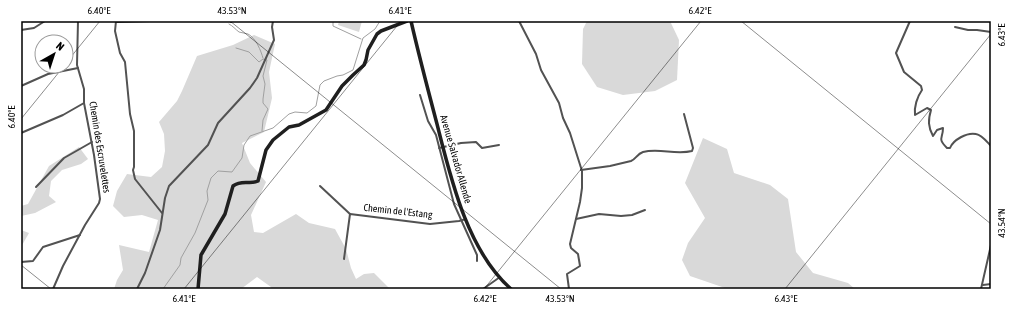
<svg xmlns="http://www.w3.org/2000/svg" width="1012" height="310" font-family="'Asap Condensed',sans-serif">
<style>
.green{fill:#d9d9d9}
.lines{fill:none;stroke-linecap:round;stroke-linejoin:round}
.stream{stroke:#a0a0a0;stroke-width:1}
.street{stroke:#525252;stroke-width:2}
.secondary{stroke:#1f1f1f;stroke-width:3.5}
.ticks{fill:none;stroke:#000;stroke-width:1;stroke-opacity:0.45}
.labels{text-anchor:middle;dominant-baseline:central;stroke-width:4;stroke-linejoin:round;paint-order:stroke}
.street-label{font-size:10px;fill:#000;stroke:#fff}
.neatline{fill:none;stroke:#000;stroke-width:1.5}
.ticks-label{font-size:10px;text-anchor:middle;fill:#000}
</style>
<rect width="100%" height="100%" fill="#fff"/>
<g class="green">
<polygon points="339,21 362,21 359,32 338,25"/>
<polygon points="587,21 670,21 679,40 677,80 655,91 623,95 597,87 582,64 583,29"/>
<polygon points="254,35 275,44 269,72 272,98 264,132 242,143 250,163 266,182 251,215 254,232 263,233 296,214 309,223 335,229 346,249 351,268 356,279 364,274 374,273 390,289 272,289 271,287 257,277 241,289 114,289 117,280 123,270 119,245 149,252 158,220 142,215 124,217 113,206 117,191 127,174 151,177 162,167 165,151 164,134 159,122 177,101 182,91 197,56 233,45"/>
<polygon points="703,138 727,149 734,173 770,185 788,199 796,252 813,273 848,283 855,289 728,289 690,276 682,260 688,243 705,218 685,183"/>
<polygon points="79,147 88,159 81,164 62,170 51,181 49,196 56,202 35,213 21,216 21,206 28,204 49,166"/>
<polygon points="21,230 29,233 21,247"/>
</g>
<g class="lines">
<g class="stream">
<polyline points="333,21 333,26 361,39"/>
<path d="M 229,24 C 233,26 235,29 239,32 C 242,33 245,33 248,34 C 256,38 261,51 263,58"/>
<polyline points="236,48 249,52 259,62 263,59 267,60 263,76 265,84 263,99 263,103 268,109 263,120 262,131"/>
<polyline points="163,289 180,265 181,258 195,233 208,200 207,191 211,178 218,171 232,172 242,158 244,145 250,136 273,128 289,114 295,112 307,113 316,106 320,85 324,81 337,76 343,75 353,70 363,38 375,29 380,21"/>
</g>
<g class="street">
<polyline points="116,21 115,31 120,53 125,62 130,114 134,131 134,167 133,170 135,179 162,213"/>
<polyline points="519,21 536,54 541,70 559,103 563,118 570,133 582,171 582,188 580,202 570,244 571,248 578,254 580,266 567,274 569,289"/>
<path d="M 910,21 L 896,53 L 904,72 L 921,86 L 922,90 C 917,97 914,107 915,115 L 927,108 L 931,110 C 928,120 928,127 933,136 L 937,130 L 943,128 C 943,139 937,138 947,148 L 950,148 C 953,140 967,132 976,134 C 982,135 987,142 991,146"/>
<polyline points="116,22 150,21"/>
<polyline points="231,22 232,21"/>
<polyline points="955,27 968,30 977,30 991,32"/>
<polyline points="21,30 34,28 45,21"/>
<polyline points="21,86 48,74 78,68"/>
<polyline points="420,95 428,121 436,135 454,204 477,255 477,261"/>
<polyline points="21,133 63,115 84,103"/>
<polyline points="439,148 461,143 476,142 482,148 499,145"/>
<path d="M 581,170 L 610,166 L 631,161 C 636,159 637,154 643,152 C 659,148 676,155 692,151 L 693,148 L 684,114"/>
<polyline points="320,186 350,214"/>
<polyline points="36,187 64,158 92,142"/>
<polyline points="576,219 599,214 621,216 632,215 645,210"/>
<polyline points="344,259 350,214 430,224 459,221 466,219"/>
<polyline points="21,262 33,261 43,247 80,235"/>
<polyline points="983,285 991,284"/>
<polyline points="53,289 63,266 85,225 99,203 100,199 94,155 84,103 84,89 77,65 78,21"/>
<polyline points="137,289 145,273 160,230 165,198 169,186 208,145 218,123 250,88 257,78 274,40 272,27 273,21"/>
<polyline points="483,289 500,277"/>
<polyline points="981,289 991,245"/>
</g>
<g class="secondary">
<path d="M 411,21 C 419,56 428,90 437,124 C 451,179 467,250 511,289"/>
<path d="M 198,289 L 201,255 L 225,214 L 233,186 C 242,179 250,185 258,181 L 266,150 L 273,140 L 289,127 L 299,125 L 326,110 L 342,86 L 353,75 L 364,65 L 366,60 L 368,50 L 377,34 L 381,31 L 407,21"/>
</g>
</g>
<path class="ticks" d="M 230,21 L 561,289M 741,21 L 991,224M 66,63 L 100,21M 21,119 L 64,66M 21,265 L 51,289M 184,289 L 401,21M 484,289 L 701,21M 785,289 L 991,34"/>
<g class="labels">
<g class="street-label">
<text transform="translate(100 147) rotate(81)">Chemin des Escruvelettes</text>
<text transform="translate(456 159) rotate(74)">Avenue Salvador Allende</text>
<text transform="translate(398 211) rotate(6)">Chemin de l'Estang</text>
</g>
</g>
<rect width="1012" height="310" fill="none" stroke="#ffffff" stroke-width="44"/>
<g transform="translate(54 54) rotate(39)"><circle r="19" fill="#ffffff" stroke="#999999"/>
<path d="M0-3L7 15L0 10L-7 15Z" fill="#000000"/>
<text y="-6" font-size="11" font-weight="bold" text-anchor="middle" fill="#000000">N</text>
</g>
<rect x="22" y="22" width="968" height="266" class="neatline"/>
<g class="ticks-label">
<text x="99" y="14">6.40°E</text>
<text x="232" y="14">43.53°N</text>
<text x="400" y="14">6.41°E</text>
<text x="700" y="14">6.42°E</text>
<text transform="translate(1001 35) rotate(-90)" y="4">6.43°E</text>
<text transform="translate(11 117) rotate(-90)" y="4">6.40°E</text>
<text transform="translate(1001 223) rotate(-90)" y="4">43.54°N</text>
<text x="184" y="302">6.41°E</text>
<text x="485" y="302">6.42°E</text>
<text x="560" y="302">43.53°N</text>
<text x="786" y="302">6.43°E</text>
</g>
</svg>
